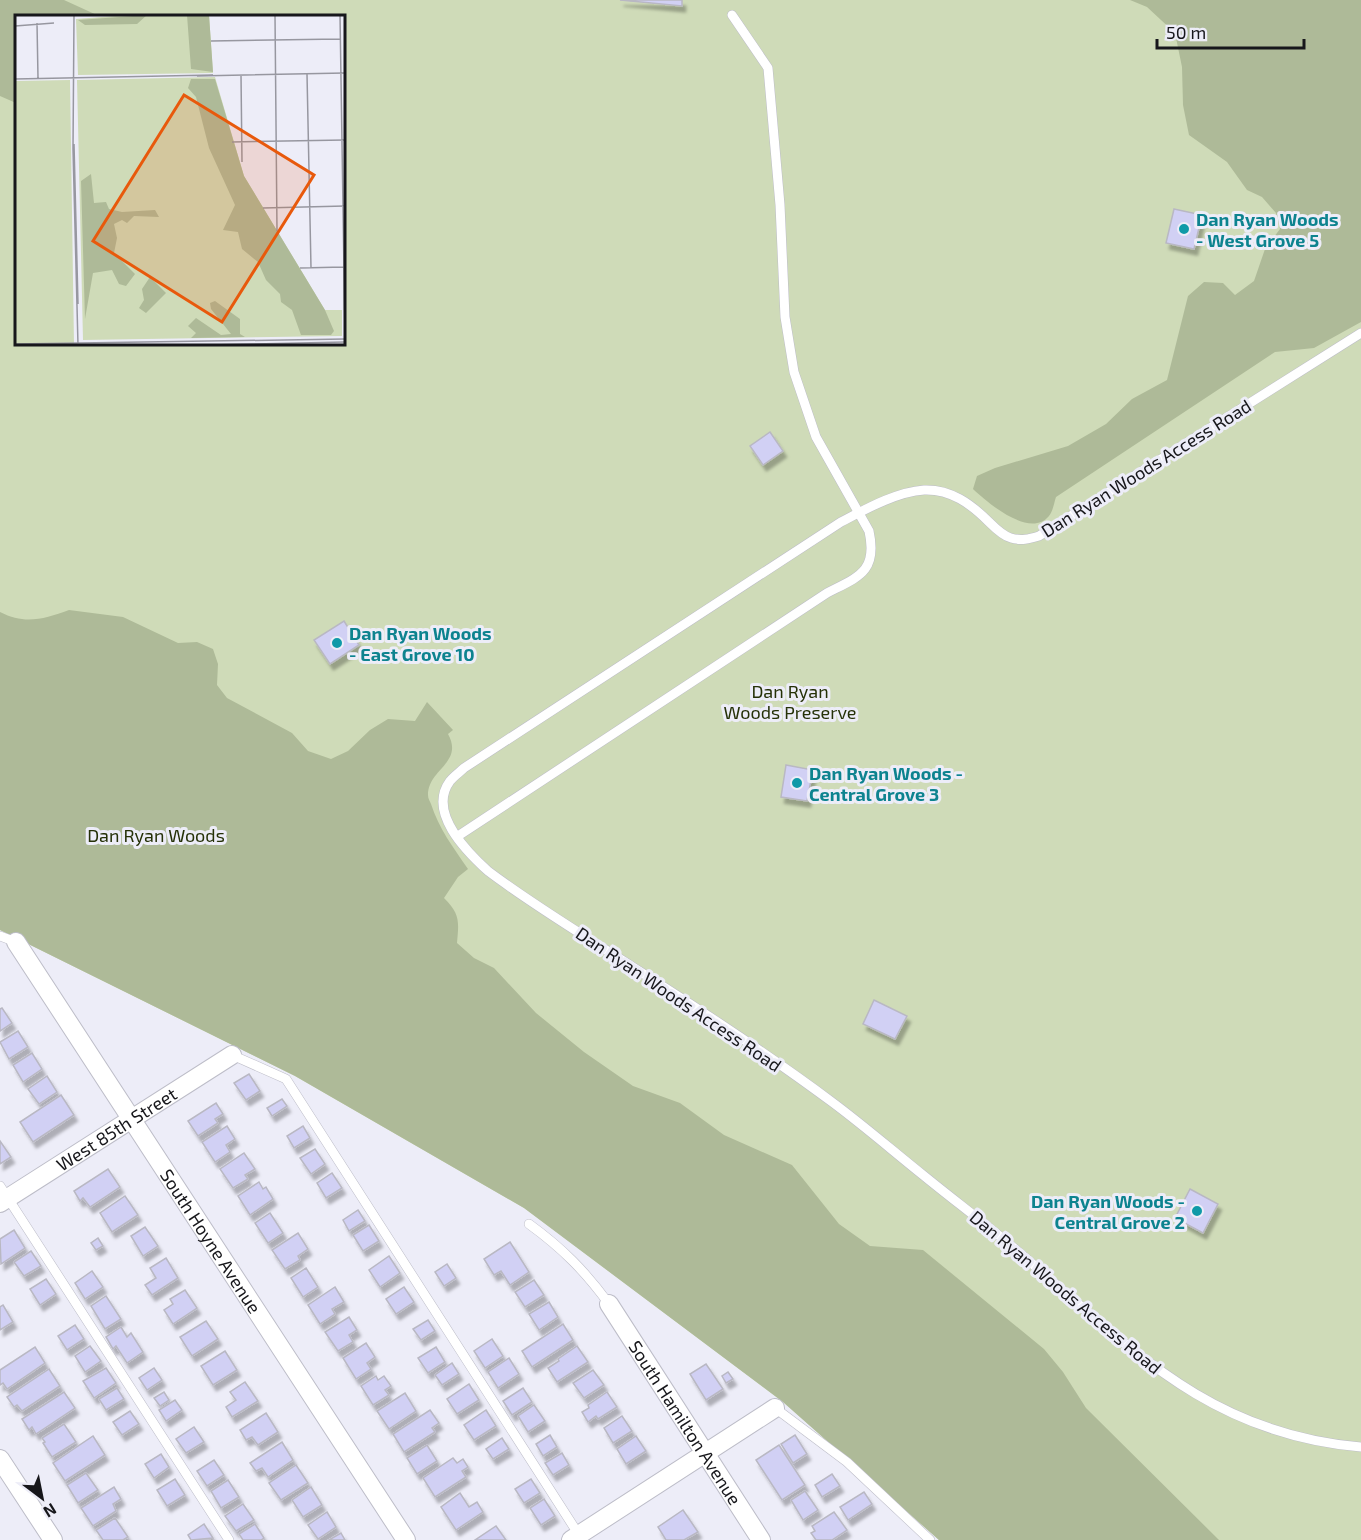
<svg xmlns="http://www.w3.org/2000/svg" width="1361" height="1540" font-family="'Exo 2',sans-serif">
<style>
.green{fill:#cfdbb8;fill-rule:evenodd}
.forest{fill:#aeba98}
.building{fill:#d1d0f4;stroke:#b9b8c3;stroke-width:1.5;filter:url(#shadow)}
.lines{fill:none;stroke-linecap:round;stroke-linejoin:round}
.lane-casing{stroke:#bdbdc8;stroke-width:10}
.street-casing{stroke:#bdbdc8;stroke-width:20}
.lane{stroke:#fff;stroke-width:9}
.street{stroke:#fff;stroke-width:18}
.culture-dot{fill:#0f9aa8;stroke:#ededf8;stroke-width:2}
.labels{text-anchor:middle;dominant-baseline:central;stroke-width:6;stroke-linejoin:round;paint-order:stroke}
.culture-label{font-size:18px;font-weight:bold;fill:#0d838f;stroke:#ededf8;text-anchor:start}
.street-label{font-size:18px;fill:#17171b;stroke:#ededf8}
.park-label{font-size:18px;fill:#253107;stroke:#ededf8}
.inset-road{fill:none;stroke:#9797a0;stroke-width:1.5}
.view{fill:#e8590c;fill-opacity:0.15;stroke:#e8590c;stroke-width:3}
.inset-edge{fill:none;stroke:#17171b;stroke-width:3}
</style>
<defs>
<filter id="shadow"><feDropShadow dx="3.5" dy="6" stdDeviation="1.5" flood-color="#0004"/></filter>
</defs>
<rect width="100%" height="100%" fill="#ededf8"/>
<path class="green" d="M 0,0 L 1361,0 L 1361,1540 L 939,1540 L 783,1402 L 524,1208 L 295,1076 L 0,930 ZM 16,16 L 344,16 L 344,344 L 16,344 Z"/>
<g class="forest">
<polygon points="0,0 64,0 99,16 16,16 16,103 0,96"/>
<path d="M 1130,0 L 1361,0 L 1361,322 L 1314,348 L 1275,352 L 1056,497 C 1054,503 1053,511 1049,516 C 1030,539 988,503 973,489 L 977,476 L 995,468 L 1068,446 L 1106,424 L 1132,399 L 1167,380 L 1188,296 L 1204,282 L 1223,283 L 1235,295 L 1254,281 L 1265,249 L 1280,229 L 1276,213 L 1262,197 L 1247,190 L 1227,162 L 1189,135 L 1183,105 L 1182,67 L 1175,33 L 1147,7 Z"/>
<path d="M 69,610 L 123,617 L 178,643 L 197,642 L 213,649 L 218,664 L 217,685 L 227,698 L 292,733 L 308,751 L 331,759 L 348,751 L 370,730 L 388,719 L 415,721 L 427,702 L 453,730 L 448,734 C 464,763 428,769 428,795 C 428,799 430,801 431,804 C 439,829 453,847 468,869 L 458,877 L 444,898 C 460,914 459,921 457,943 L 474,958 L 494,968 L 536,1013 L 584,1052 L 633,1086 L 680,1103 L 724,1135 L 792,1165 L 839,1224 L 870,1246 L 923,1250 L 1044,1349 L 1063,1372 L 1086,1408 L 1219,1540 L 939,1540 L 783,1402 L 524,1208 L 295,1076 L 0,930 L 0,612 C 25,625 44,619 69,610 Z"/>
</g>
<g class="building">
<polygon points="620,0 682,0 682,6"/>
<polygon points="1174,209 1202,215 1194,249 1166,243"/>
<polygon points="770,432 783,451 763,465 750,446"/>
<polygon points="344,621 359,645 330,664 314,640"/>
<polygon points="786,765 813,770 807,801 781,797"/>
<polygon points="874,1000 907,1016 895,1039 863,1024"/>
<polygon points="2,1008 12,1023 0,1031 0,1009"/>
<polygon points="18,1031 28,1047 9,1059 0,1042"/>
<polygon points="32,1053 42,1069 23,1082 13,1065"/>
<polygon points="249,1074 260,1091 246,1100 234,1083"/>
<polygon points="47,1076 57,1092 39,1104 28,1089"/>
<polygon points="61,1095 74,1115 33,1142 20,1122"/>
<polygon points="282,1099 287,1106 272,1116 267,1108"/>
<polygon points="216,1103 223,1114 215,1119 218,1123 198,1136 188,1121"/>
<polygon points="227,1126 235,1139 226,1145 230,1152 215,1162 202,1142"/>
<polygon points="303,1126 310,1138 294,1148 287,1136"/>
<polygon points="0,1141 11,1157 0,1164"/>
<polygon points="315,1149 325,1164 311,1174 300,1158"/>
<polygon points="244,1153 255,1169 245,1175 248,1179 233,1188 220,1169"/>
<polygon points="108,1169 120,1187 90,1207 83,1198 80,1201 74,1191"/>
<polygon points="332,1173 342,1188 326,1198 317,1183"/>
<polygon points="259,1182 263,1189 266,1187 273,1199 250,1215 238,1196"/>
<polygon points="1190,1189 1218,1204 1203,1233 1175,1218"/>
<polygon points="125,1196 138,1215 112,1232 100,1213"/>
<polygon points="358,1210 365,1221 349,1231 343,1220"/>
<polygon points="270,1213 283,1233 268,1243 255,1223"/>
<polygon points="369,1225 379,1241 363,1251 353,1235"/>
<polygon points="145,1227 158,1246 143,1256 131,1236"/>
<polygon points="14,1230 25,1248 1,1264 0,1239"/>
<polygon points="298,1233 308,1249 298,1256 300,1260 285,1269 272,1250"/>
<polygon points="98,1238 103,1246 96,1250 91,1243"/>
<polygon points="510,1242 529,1272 510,1285 501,1271 494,1275 484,1259"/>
<polygon points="31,1251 41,1266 24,1276 14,1262"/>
<polygon points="389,1256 400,1273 380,1287 369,1270"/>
<polygon points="166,1258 178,1278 152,1295 145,1285 156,1278 150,1268"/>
<polygon points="447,1264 456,1278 444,1286 435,1272"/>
<polygon points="306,1268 318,1287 303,1297 291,1278"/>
<polygon points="92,1271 103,1287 85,1299 75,1283"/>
<polygon points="46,1279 56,1294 40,1305 30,1289"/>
<polygon points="534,1280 544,1295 525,1307 515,1292"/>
<polygon points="335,1287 344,1302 332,1309 335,1314 320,1324 308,1305"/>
<polygon points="404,1287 414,1302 396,1314 386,1299"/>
<polygon points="185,1290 197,1308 173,1324 164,1310 173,1304 170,1299"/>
<polygon points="106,1296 121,1319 105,1329 91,1306"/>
<polygon points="549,1302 558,1317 539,1330 529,1314"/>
<polygon points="3,1305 13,1322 0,1330 0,1307"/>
<polygon points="349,1317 357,1330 349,1335 353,1342 338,1351 325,1332"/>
<polygon points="428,1320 435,1331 421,1340 413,1329"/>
<polygon points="206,1321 218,1339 192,1356 180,1337"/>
<polygon points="563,1324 573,1340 532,1367 522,1351"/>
<polygon points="75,1325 84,1339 67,1350 58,1336"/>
<polygon points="121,1327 127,1337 131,1333 143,1352 127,1363 116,1346 113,1349 106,1337"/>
<polygon points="492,1339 503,1356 485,1368 474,1351"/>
<polygon points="366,1343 375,1357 367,1363 371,1369 356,1379 343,1358"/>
<polygon points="90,1346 101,1361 85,1372 75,1356"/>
<polygon points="577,1346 588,1362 557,1382 548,1368 559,1361 558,1359"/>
<polygon points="35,1347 45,1363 7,1389 3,1383 0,1385 0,1370"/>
<polygon points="436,1347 445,1362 428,1373 418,1358"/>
<polygon points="225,1351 237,1370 213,1385 201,1366"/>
<polygon points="509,1358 519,1374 498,1388 488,1372"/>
<polygon points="452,1363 459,1374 442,1385 435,1375"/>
<polygon points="706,1364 723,1389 706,1400 690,1374"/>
<polygon points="106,1368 116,1383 94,1398 83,1381"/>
<polygon points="154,1368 162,1380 147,1390 139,1378"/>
<polygon points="49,1369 60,1386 22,1411 17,1405 14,1407 7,1397"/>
<polygon points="593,1370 604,1385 584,1398 573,1383"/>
<polygon points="728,1372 733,1379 726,1383 722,1376"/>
<polygon points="376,1376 378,1380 384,1376 391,1386 385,1390 389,1395 373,1405 361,1386"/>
<polygon points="245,1382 258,1401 232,1417 226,1407 236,1400 230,1392"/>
<polygon points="469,1384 479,1400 457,1414 447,1399"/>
<polygon points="117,1388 124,1399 106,1410 99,1399"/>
<polygon points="523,1388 532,1402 512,1415 503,1401"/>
<polygon points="64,1392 75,1408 36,1434 32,1427 29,1430 22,1419"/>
<polygon points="164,1392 169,1400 160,1406 154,1398"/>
<polygon points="607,1392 617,1407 598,1419 596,1416 588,1422 582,1412 589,1408 588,1405"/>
<polygon points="405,1393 416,1411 389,1429 377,1411"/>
<polygon points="175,1400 182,1410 166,1421 159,1410"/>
<polygon points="534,1405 545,1421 528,1432 518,1416"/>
<polygon points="430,1410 439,1423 432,1428 435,1432 404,1452 393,1434"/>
<polygon points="486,1410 496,1426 474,1440 464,1425"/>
<polygon points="130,1411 139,1424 122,1435 113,1422"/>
<polygon points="266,1413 278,1432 258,1445 252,1437 246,1440 240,1430"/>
<polygon points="622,1416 632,1431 613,1443 604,1428"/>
<polygon points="64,1424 76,1442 52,1457 43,1443 45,1442 42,1438"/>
<polygon points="194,1427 204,1442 186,1453 176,1439"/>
<polygon points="550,1435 557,1447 543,1456 536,1444"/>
<polygon points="795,1435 807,1454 793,1463 781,1444"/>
<polygon points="93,1436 105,1455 65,1481 53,1463"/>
<polygon points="636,1436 646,1451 626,1464 617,1449"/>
<polygon points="502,1438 509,1449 493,1459 486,1449"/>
<polygon points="282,1442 293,1460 268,1477 262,1468 256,1471 250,1463"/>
<polygon points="427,1445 437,1461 417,1474 407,1458"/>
<polygon points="779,1445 805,1485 782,1500 756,1460"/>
<polygon points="562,1453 569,1465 553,1475 545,1463"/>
<polygon points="161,1454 169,1467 154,1478 145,1464"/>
<polygon points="453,1458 457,1463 463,1459 468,1467 462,1471 466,1477 435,1497 423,1478"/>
<polygon points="214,1460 224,1475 207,1486 197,1471"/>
<polygon points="296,1465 308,1483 281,1500 269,1483"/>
<polygon points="86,1473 98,1490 78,1503 67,1485"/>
<polygon points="832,1474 840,1486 822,1497 815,1485"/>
<polygon points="175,1479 185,1495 167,1506 157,1490"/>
<polygon points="531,1479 540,1493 524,1503 515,1489"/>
<polygon points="228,1480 239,1497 221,1508 211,1491"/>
<polygon points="114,1487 121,1499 113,1504 116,1511 93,1526 81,1508"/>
<polygon points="311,1487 322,1505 303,1517 292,1500"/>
<polygon points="805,1491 818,1510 803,1520 791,1500"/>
<polygon points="864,1492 872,1504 848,1520 840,1507"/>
<polygon points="460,1493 469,1507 477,1502 483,1512 456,1530 441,1507"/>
<polygon points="544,1499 555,1516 541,1525 530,1508"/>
<polygon points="243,1504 254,1520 236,1531 225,1516"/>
<polygon points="683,1510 698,1532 684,1540 666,1540 658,1527"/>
<polygon points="327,1512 336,1527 318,1539 308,1525"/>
<polygon points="834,1512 847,1530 832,1540 816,1540 811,1533 815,1531 812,1526"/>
<polygon points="115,1518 128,1537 123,1540 103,1540 96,1530"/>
<polygon points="204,1524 213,1538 191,1540 188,1535"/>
<polygon points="255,1524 264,1538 261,1540 243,1540 239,1534"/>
<polygon points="496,1526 506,1540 475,1540"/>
<polygon points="341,1533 345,1540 329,1540"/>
</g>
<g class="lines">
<defs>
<g id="lane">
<path d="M 1361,333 L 1039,536 C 1029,539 1021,541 1011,538 C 1003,536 995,528 989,522 C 971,504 951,489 924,490 C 896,492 866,509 841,522 L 464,768 C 460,772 454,776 450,781 C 427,812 466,851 488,871 C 525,899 564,923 603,948 C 680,997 758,1047 832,1102 C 863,1125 893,1151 923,1175 C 956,1202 990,1227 1022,1255 C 1131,1348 1209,1434 1361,1447"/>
<path d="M 458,836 L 827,593 C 858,577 878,572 869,531 L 816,437 L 794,372 L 785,317 L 780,205 L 768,68 L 732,15"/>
<polyline points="0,936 16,942"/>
<polyline points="232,1055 286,1079 579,1535"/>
<polyline points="0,1186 229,1540"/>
<path d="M 529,1224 C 562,1248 585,1271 609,1304"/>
<polyline points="775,1408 847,1462 930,1540"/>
</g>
<g id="street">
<path id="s1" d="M 16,942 L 406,1540"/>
<path id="s2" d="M 0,1203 L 232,1055"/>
<path id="s3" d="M 609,1304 L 761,1540"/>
<polyline points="0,1459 53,1540"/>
<polyline points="571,1540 775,1408"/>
</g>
</defs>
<use href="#lane" class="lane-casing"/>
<use href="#street" class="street-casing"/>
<use href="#lane" class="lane"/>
<use href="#street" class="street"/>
</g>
<g class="culture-dot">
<circle cx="1184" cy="229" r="6"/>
<circle cx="337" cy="643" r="6"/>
<circle cx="797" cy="783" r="6"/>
<circle cx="1197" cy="1211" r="6"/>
</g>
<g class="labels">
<g class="culture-label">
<text x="1196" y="219">Dan Ryan Woods<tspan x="1196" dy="21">- West Grove 5</tspan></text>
<text x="349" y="633">Dan Ryan Woods<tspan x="349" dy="21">- East Grove 10</tspan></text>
<text x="809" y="773">Dan Ryan Woods -<tspan x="809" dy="21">Central Grove 3</tspan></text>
<text x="1185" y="1201" text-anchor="end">Dan Ryan Woods -<tspan x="1185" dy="21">Central Grove 2</tspan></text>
</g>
<g class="street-label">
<text transform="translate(1146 468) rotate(-32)">Dan Ryan Woods Access Road</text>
<text transform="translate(679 999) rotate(34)">Dan Ryan Woods Access Road</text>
<text stroke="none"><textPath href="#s2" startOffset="138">West 85th Street</textPath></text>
<text stroke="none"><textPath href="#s1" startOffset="357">South Hoyne Avenue</textPath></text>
<text transform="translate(1066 1292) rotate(40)">Dan Ryan Woods Access Road</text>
<text stroke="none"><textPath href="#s3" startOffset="141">South Hamilton Avenue</textPath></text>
</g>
<g class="park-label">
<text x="790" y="691">Dan Ryan<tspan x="790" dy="21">Woods Preserve</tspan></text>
<text x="156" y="835">Dan Ryan Woods</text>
</g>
</g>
<g transform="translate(15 15)">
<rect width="330" height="330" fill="#ededf8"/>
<path d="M 113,0 L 194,0 L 198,58 L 63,60 L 61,4 ZM 200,62 L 229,161 L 310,295 L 327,295 L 327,321 L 68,325 L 62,65 ZM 55,65 L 59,330 L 0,330 L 0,66 Z" fill="#cfdbb8"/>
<path d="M 132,0 L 122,9 L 70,10 L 63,5 ZM 172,0 L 194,0 L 198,57 L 176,54 ZM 176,64 L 200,64 L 229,161 L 310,295 L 319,316 L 316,320 L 286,320 L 277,295 L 266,287 L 265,279 L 251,265 L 243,247 L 227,234 L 223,217 L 208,215 L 220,190 L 194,133 L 181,82 L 173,73 ZM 76,159 L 79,188 L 91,187 L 94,194 L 107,197 L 140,195 L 144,202 L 119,201 L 112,208 L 107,205 L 99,209 L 102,223 L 99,238 L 120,259 L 111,271 L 104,269 L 97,255 L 78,258 L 70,304 L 66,166 ZM 135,262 L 151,278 L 131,298 L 124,293 L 129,285 L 127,274 ZM 200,286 L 225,304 L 225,319 L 230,322 L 176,323 L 181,318 L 173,311 L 181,303 L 206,320 L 216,319 L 196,294 L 195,288 Z" fill="#aeba98"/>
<path class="inset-road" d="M 59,0 L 58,134 L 63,330M 260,0 L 262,216M 325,0 L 330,321M 22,8 L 23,63M 0,11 L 39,8M 196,26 L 325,24M 292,59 L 296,253M 226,60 L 227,147M 182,61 L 330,58M 0,64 L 198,60M 217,127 L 330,125M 59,129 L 63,289M 248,193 L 330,191M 285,253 L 329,252M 0,329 L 330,324M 194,330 L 330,327"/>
<path class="view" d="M 169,80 L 299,160 L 207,307 L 78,226 Z"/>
<rect width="330" height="330" class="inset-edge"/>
</g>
<g transform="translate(42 1498) rotate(148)" stroke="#ededf8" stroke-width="4.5" paint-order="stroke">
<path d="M0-4.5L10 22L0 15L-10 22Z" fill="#17171b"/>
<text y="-9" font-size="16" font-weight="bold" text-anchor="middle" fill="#17171b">N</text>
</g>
<path d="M1157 39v9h147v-9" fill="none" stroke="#17171b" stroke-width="3"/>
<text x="1166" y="39" font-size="18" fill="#17171b" stroke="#ededf8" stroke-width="4.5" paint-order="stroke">50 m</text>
</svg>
